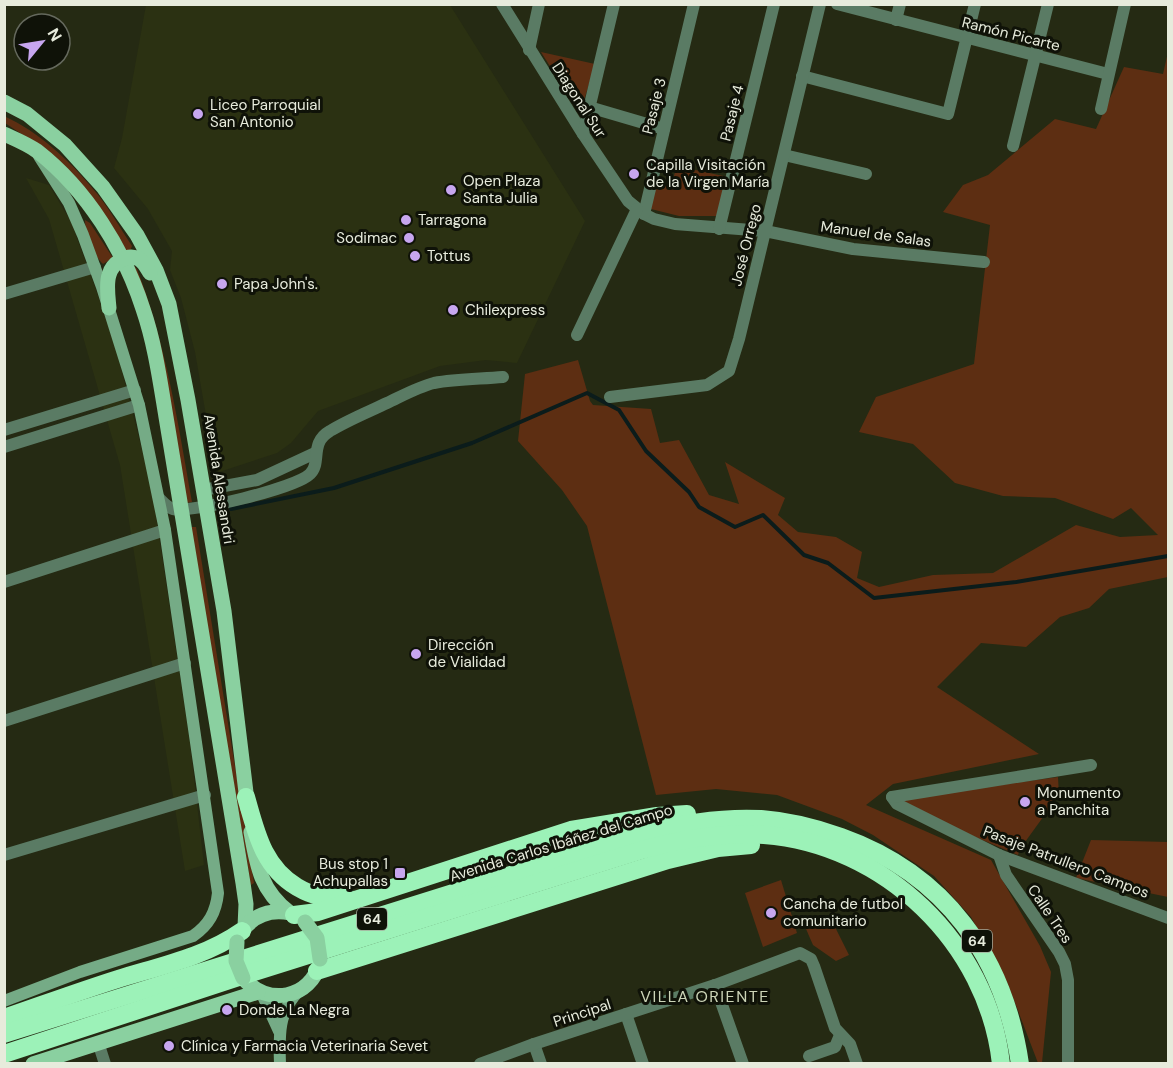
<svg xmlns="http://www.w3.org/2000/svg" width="1173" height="1068" font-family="'DM Sans',sans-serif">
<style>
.built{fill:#2b3112}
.green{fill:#5d2e12}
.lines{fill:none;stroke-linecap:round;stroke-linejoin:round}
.stream{stroke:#0b1c1b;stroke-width:4}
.street{stroke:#5a7b64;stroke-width:12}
.secondary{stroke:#75ab86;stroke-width:12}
.primary{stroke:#8ad0a0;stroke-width:15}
.highway{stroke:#9cf2b8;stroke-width:18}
.primary-bridge{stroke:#8ad0a0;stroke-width:15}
.poi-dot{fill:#c7a6ef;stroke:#0f1208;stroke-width:2}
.labels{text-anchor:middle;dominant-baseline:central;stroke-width:6;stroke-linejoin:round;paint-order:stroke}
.shield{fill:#0f1208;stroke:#a6aa9c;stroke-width:1.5}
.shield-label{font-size:14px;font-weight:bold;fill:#e7ebdc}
.street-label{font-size:15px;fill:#e7ebdc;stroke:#0f1208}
.poi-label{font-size:15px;fill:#e7ebdc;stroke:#0f1208;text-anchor:start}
.neighbourhood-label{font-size:16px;letter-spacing:1.5px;fill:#ccd4b7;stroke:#0f1208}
</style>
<rect width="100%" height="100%" fill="#252a13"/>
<g class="built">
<polygon points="146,5 450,5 585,221 517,363 486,360 440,366 318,411 291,443 277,453 216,473 195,352 181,298 170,270 172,251 148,209 114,168 122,138"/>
<polygon points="26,178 49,185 71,222 103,309 117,352 152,489 190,743 204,865 185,871 120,465 49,219"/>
</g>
<g class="green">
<polygon points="541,52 595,64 580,114"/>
<polygon points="1168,52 1168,577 1109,589 1089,608 1060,617 1026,647 981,643 937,687 1039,754 893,784 866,805 991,860 1040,946 1051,972 1042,1063 1038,1063 1007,982 971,917 934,876 873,835 842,819 777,795 716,789 656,795 587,526 562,490 518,441 525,374 578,360 590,401 593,405 651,409 660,443 679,440 709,495 739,504 725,462 785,498 778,515 798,532 836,537 862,552 857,578 879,587 933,575 993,573 1076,525 1120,537 1158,535 1131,508 1113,519 1055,498 1003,496 955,483 913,444 859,432 876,397 974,364 990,225 943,212 963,185 988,175 1055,119 1096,129 1124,67 1163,74"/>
<path d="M 4,116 C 39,132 69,160 93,189 C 108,206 120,228 132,246 L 130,251 L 125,250 L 41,147 L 5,123 Z"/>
<polygon points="677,166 728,177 719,216 679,216 647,208 654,185 671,185"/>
<path d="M 85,220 L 90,223 L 113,258 L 103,264 C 93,255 85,234 85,220 Z"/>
<path d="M 134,266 L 137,269 C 166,344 178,422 192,502 L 186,503 Z"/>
<polygon points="190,527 196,527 254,883 251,885"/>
<polygon points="1058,777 1059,795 1020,849 1018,855 956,829 896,799"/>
<polygon points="1091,840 1168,842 1168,897 1076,878"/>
<polygon points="781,880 797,933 763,947 745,893"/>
<polygon points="803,922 833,923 849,955 836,961 813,945"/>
</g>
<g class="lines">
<polyline class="stream" points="231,509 334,488 472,443 587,393 619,410 646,451 689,492 699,507 735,527 763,515 804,555 828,563 874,598 1016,582 1168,556"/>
<g class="street">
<polyline points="502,4 583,134 628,201 644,214 654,219 675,224 765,231 853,249 984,262"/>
<polyline points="837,4 1108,74"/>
<polyline points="896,20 900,4"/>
<polyline points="529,50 539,4"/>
<polyline points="802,76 948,114 975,4"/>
<polyline points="589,107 664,129"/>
<polyline points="1101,109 1125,4"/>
<polyline points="583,134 614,4"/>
<polyline points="1013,146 1048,4"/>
<polyline points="784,155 866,174"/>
<polyline points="644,214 694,4"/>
<polyline points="719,229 774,4"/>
<polyline points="4,294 95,267"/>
<polyline points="577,335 637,209"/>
<polyline points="610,397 707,385 729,371 739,339 820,4"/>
<polyline points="4,430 135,390"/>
<polyline points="4,447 139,405"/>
<polyline points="203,490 257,480 315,453"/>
<path d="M 159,498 C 163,502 167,507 173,509 C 193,513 296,488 310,474 C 322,463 309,443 330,431 C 348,420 368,412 387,403 C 402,396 418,387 434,383 C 456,379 480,379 503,377"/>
<polyline points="4,582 165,530"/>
<polyline points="4,721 185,663"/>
<polyline points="892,797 897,804 999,855 1168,918"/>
<polyline points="892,797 1091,765"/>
<polyline points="4,855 205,795"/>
<polyline points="999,855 1006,875 1059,952 1065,964 1068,980 1068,1064"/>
<polyline points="715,985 743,1064"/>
<polyline points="626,1014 643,1064"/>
<polyline points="98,1042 105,1064"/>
<polyline points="534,1044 541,1064"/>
<polyline points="809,1056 835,1047 840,1035"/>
<polyline points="480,1064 534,1044 715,985 800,953 811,959 814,966 835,1028 850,1044 857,1064"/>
</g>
<g class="secondary">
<polyline points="262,994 279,1031"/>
<path d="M 4,1001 L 80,972 L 193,936 C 209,925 216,912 218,893 L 165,530 L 139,405 L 102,287 L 83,235 L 69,203 L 39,156"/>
<path d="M 280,1064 C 279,1036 278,1011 299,991"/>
</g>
<g class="primary">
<polyline points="4,102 27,114 65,145 103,187 137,235 156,270 169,304 188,400 224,611 248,809"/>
<path d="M 4,134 C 15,139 27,144 37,151 C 87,190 124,250 143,309 C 155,344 160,381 166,417 L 243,883 L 246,904 L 245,927"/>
<path d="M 109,308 C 108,297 106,284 109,275 C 112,263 127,253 139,259 C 144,262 147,268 150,273"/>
<path d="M 251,832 C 257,867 261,891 290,913"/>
<path d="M 242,931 C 254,915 270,909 290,913"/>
<path d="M 243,978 C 267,1007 311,999 320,962"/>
<polyline points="33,1064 258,992"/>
</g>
<g class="highway">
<path d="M 246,797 C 256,832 263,867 297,887 C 314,897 326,899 346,896"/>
<polyline points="294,915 318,912 571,830 657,816 687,814"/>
<polyline points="317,971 668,860 718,848 751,845"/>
<path d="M 4,1018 C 42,1005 80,991 118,979 C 160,966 205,957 242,931"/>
<path d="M 4,1034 L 644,833 C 683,823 721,817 761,819 C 788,821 816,828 841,837 C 945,874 1004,956 1020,1064"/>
<path d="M 4,1054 L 251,973 L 642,850 C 682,839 722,832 764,835 C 884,844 988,943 1001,1064"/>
</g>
<g class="primary-bridge">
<polyline points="305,922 317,938 320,959"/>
<polyline points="237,942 236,961 243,978"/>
</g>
</g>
<g class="poi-dot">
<circle cx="198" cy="114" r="6"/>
<circle cx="634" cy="174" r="6"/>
<circle cx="451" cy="190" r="6"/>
<circle cx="406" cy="220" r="6"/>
<circle cx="409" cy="238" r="6"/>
<circle cx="415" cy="256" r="6"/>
<circle cx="222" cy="284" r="6"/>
<circle cx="453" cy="310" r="6"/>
<circle cx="416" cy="654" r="6"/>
<circle cx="1025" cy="802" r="6"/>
<rect x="394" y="867" width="12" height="12" rx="3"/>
<circle cx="771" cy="913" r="6"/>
<circle cx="227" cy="1010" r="6"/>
<circle cx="169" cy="1046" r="6"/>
</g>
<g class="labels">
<g class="shield">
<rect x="357" y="908" width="30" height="22" rx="4.5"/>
<rect x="962" y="930" width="30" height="22" rx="4.5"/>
</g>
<g class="shield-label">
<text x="372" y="919">64</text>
<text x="977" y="941">64</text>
</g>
<g class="street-label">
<text transform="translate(1011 34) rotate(14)">Ramón Picarte</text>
<text transform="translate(579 100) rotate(57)">Diagonal Sur</text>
<text transform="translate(654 106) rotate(-76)">Pasaje 3</text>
<text transform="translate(732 113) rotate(-76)">Pasaje 4</text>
<text transform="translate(876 234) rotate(8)">Manuel de Salas</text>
<text transform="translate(746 245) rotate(-76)">José Orrego</text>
<text transform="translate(219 479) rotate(81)">Avenida Alessandri</text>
<text transform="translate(561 843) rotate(-17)">Avenida Carlos Ibáñez del Campo</text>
<text transform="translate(1066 862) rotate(21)">Pasaje Patrullero Campos</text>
<text transform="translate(1050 914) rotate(56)">Calle Tres</text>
<text transform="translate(582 1013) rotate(-18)">Principal</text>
</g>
<g class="poi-label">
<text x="210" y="105">Liceo Parroquial<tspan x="210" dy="17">San Antonio</tspan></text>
<text x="646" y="165">Capilla Visitación<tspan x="646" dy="17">de la Virgen María</tspan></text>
<text x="463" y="181">Open Plaza<tspan x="463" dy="17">Santa Julia</tspan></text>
<text x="418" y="220">Tarragona</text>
<text x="397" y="238" text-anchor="end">Sodimac</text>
<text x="427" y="256">Tottus</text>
<text x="234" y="284">Papa John's.</text>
<text x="465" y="310">Chilexpress</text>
<text x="428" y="645">Dirección<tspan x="428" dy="17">de Vialidad</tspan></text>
<text x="1037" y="793">Monumento<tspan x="1037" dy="17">a Panchita</tspan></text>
<text x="388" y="864" text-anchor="end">Bus stop 1<tspan x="388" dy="17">Achupallas</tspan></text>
<text x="783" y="904">Cancha de futbol<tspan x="783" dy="17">comunitario</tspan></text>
<text x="239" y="1010">Donde La Negra</text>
<text x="181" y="1046">Clínica y Farmacia Veterinaria Sevet</text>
</g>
<g class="neighbourhood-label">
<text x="705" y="996">VILLA ORIENTE</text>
</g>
</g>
<rect width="1173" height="1068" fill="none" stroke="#e7ebdc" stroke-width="12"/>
<g transform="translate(42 42) rotate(60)"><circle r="28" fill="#0f1208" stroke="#65695d" stroke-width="1.5"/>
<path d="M0-4.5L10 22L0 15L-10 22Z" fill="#c7a6ef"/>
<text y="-9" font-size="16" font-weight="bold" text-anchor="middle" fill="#e7ebdc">N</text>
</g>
</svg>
